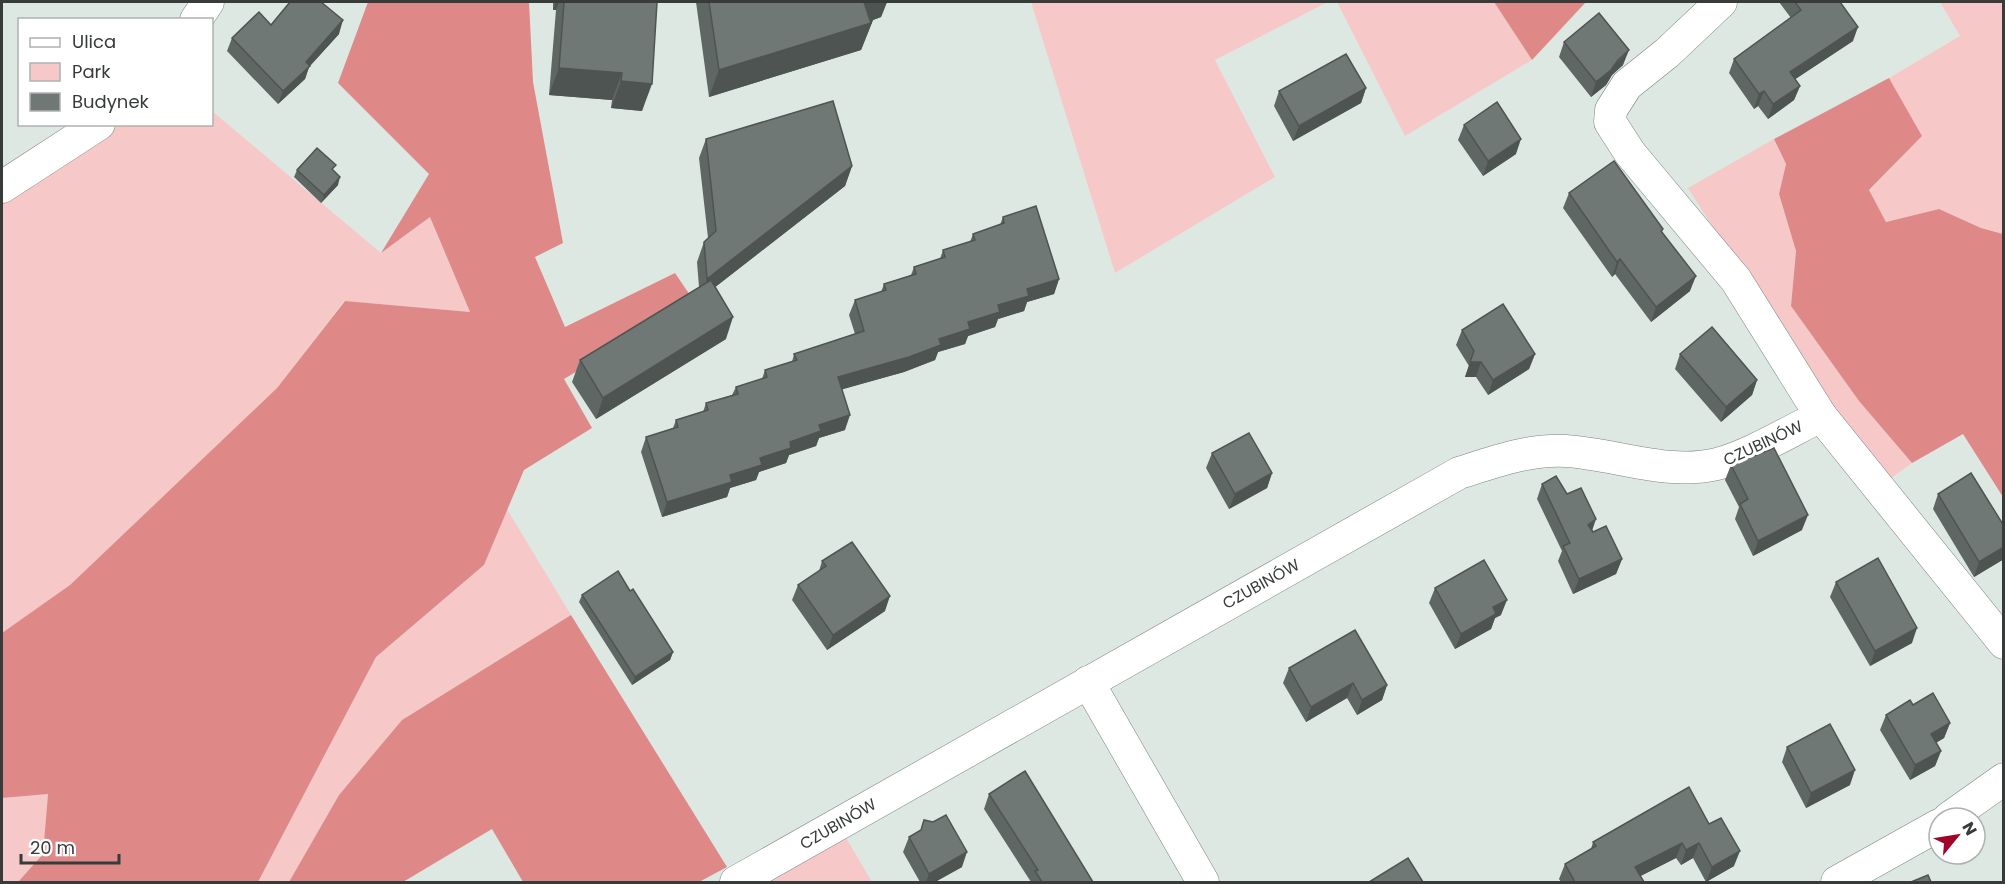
<svg xmlns="http://www.w3.org/2000/svg" width="2005" height="884" font-family="Poppins,sans-serif">
<style>
.green{fill:#f6c9c8}
.forest{fill:#df8888}
.lines{fill:none;stroke-linecap:round;stroke-linejoin:round}
.street-casing{stroke:#7b8480;stroke-width:33}
.street{stroke:#fff;stroke-width:32}
.wall{fill:#5f6764}
.shaded-wall{fill:#4e5451}
.building{fill:#6f7874;stroke:#4e5451;stroke-width:1.5}
.labels{text-anchor:middle;dominant-baseline:central;stroke-width:6;stroke-linejoin:round;paint-order:stroke}
.street-label{font-size:16px;fill:#373b3a;stroke:#fff}
</style>
<rect width="100%" height="100%" fill="#dee8e3"/>
<g class="green">
<polygon points="1031,2 1328,2 1215,60 1275,177 1115,273"/>
<polygon points="1337,2 1494,2 1532,60 1405,136"/>
<polygon points="1940,2 2003,2 2003,234 1981,228 1939,209 1886,222 1869,191 1922,136 1889,78 1960,36"/>
<polygon points="212,111 381,253 430,217 470,312 344,301 277,388 70,585 2,634 2,196 114,125 212,124"/>
<polygon points="1774,139 1786,164 1779,194 1796,251 1791,306 1859,401 1912,463 1886,482 1835,419 1688,188"/>
<polygon points="507,509 571,615 402,720 339,795 289,882 258,882 376,657 484,565"/>
<polygon points="48,794 43,855 18,882 2,882 2,798"/>
<polygon points="845,836 872,882 763,882"/>
</g>
<g class="forest">
<polygon points="368,2 529,2 533,82 563,243 535,257 565,327 675,273 694,301 564,379 592,428 524,470 484,565 376,657 258,882 18,882 43,854 48,794 2,798 2,633 70,585 277,388 345,301 470,312 430,217 381,253 429,174 338,83"/>
<polygon points="1494,2 1586,2 1532,60"/>
<polygon points="1889,78 1922,136 1869,190 1886,222 1939,209 1981,228 2003,234 2003,497 1963,434 1912,463 1859,401 1791,306 1796,251 1779,194 1786,164 1774,139"/>
<polygon points="571,615 727,867 699,882 523,882 492,829 403,882 289,882 339,795 402,720"/>
</g>
<g class="lines">
<defs>
<g id="street">
<polyline points="1721,2 1667,53 1627,85 1611,110 1610,122 1630,153 1736,280 1821,416 2004,643"/>
<polyline points="196,20 208,2"/>
<polyline points="2,187 99,124"/>
<polyline points="1088,682 1203,882"/>
<polyline points="1949,818 2004,779"/>
<path d="M 736,882 L 1459,473 C 1494,462 1529,449 1566,451 C 1615,454 1668,476 1717,464 C 1749,456 1790,431 1821,416"/>
<polyline points="1837,882 1939,825"/>
</g>
</defs>
<use href="#street" class="street-casing"/>
<use href="#street" class="street"/>
</g>
<g class="wall">
<polygon points="553,2 657,2 642,111 611,108 612,100 549,95 556,10 553,10"/>
<polygon points="696,2 887,2 881,17 873,20 861,50 709,97"/>
<polygon points="1779,2 1840,2 1853,41 1795,79 1800,86 1794,100 1768,119 1758,106 1754,109 1729,73 1734,59 1791,18"/>
<polygon points="271,25 339,34 309,67 305,79 278,104 227,51 232,38"/>
<polygon points="1564,42 1623,65 1612,75 1606,85 1591,97 1559,57"/>
<polygon points="1366,88 1361,103 1293,141 1274,106 1279,91"/>
<polygon points="1464,125 1516,154 1483,176 1458,140"/>
<polygon points="706,139 852,166 845,186 715,287 726,339 596,419 572,382 580,360 699,287 697,262 704,242 708,238 699,158"/>
<polygon points="297,170 338,185 321,203 294,177"/>
<polygon points="1569,193 1663,229 1662,232 1690,291 1651,322 1615,274 1612,277 1563,208"/>
<polygon points="1003,217 1059,279 1054,294 1027,302 1024,311 998,319 995,327 968,336 965,344 938,352 935,360 904,372 842,389 845,430 819,438 816,446 789,455 786,463 759,472 756,480 730,488 727,497 662,517 641,452 646,437 673,428 676,420 703,412 706,403 732,395 736,387 762,379 765,370 792,362 794,354 855,334 849,315 855,300 881,292 884,284 911,275 914,267 940,259 943,250 970,242 973,234 1000,225"/>
<polygon points="1462,330 1535,354 1529,369 1488,395 1476,377 1465,377 1469,366 1456,345"/>
<polygon points="1680,354 1757,380 1752,395 1721,422 1675,369"/>
<polygon points="1212,453 1272,473 1267,488 1229,509 1206,468"/>
<polygon points="1731,465 1802,530 1753,556 1735,519 1739,507 1725,480"/>
<polygon points="1542,484 1622,559 1616,574 1573,594 1558,561 1562,551 1537,499"/>
<polygon points="1938,494 2004,526 2004,559 1974,577 1933,509"/>
<polygon points="822,561 885,611 827,650 792,600 798,585 819,571"/>
<polygon points="1836,582 1912,643 1870,666 1830,597"/>
<polygon points="1435,588 1501,615 1495,618 1491,629 1455,649 1429,603"/>
<polygon points="630,591 673,652 670,660 632,685 579,602 582,595"/>
<polygon points="1289,668 1387,685 1382,700 1357,715 1347,698 1306,722 1283,683"/>
<polygon points="1913,705 1950,723 1944,738 1936,743 1941,751 1935,766 1910,780 1880,730 1886,715"/>
<polygon points="1787,747 1850,785 1806,808 1782,762"/>
<polygon points="989,794 1093,882 1031,882 984,809"/>
<polygon points="1709,824 1734,866 1706,882 1693,858 1681,865 1676,858 1640,876 1644,882 1561,882 1559,879 1565,864 1591,849 1593,842"/>
<polygon points="909,837 962,867 935,882 920,882 903,852"/>
</g>
<g class="shaded-wall">
<polygon points="556,2 559,2 556,10 553,10"/>
<polygon points="864,2 887,2 881,17 873,20 861,50 709,97 719,70"/>
<polygon points="343,20 339,34 309,67 305,79 278,104 283,91 306,62"/>
<polygon points="1858,27 1853,41 1785,86 1790,72"/>
<polygon points="1629,50 1623,65 1612,75 1606,85 1591,97 1596,82"/>
<polygon points="559,68 622,73 612,100 549,95"/>
<polygon points="621,81 652,84 642,111 611,108"/>
<polygon points="1800,86 1794,100 1768,119 1773,104"/>
<polygon points="1366,88 1361,103 1293,141 1299,126"/>
<polygon points="1764,91 1758,106 1754,109 1759,94"/>
<polygon points="1521,139 1516,154 1483,176 1488,161"/>
<polygon points="852,166 845,186 700,299 707,279"/>
<polygon points="340,177 338,185 321,203 324,195"/>
<polygon points="1620,259 1615,274 1612,277 1617,262"/>
<polygon points="1696,276 1690,291 1651,322 1656,307"/>
<polygon points="1059,279 1054,294 1027,302 1024,311 998,319 995,327 968,336 965,344 938,352 935,360 904,372 833,392 838,377 939,339 1027,289"/>
<polygon points="733,317 726,339 596,419 603,398"/>
<polygon points="1535,354 1529,369 1488,395 1493,380"/>
<polygon points="1470,362 1481,362 1476,377 1465,377"/>
<polygon points="1757,380 1752,395 1721,422 1726,407"/>
<polygon points="850,415 845,430 819,438 816,446 789,455 786,463 759,472 756,480 730,488 727,497 662,517 667,502 730,475 819,425"/>
<polygon points="1272,473 1267,488 1229,509 1235,494"/>
<polygon points="1808,515 1802,530 1753,556 1758,541"/>
<polygon points="1596,519 1591,534 1588,525"/>
<polygon points="2004,547 2004,559 1974,577 1979,562"/>
<polygon points="1622,559 1616,574 1573,594 1579,579"/>
<polygon points="890,596 885,611 827,650 833,635"/>
<polygon points="1507,600 1501,615 1495,618 1491,629 1455,649 1461,634 1493,607"/>
<polygon points="1917,628 1912,643 1870,666 1875,651"/>
<polygon points="673,652 670,660 632,685 635,677"/>
<polygon points="1353,683 1347,698 1306,722 1311,707"/>
<polygon points="1387,685 1382,700 1357,715 1362,700"/>
<polygon points="1950,723 1944,738 1925,749 1931,734"/>
<polygon points="1941,751 1935,766 1910,780 1915,765"/>
<polygon points="1855,770 1850,785 1806,808 1811,793"/>
<polygon points="1682,843 1676,858 1629,882 1635,867"/>
<polygon points="1699,843 1693,858 1681,865 1686,850"/>
<polygon points="1740,851 1734,866 1706,882 1712,867"/>
<polygon points="967,852 962,867 935,882 926,882 929,874"/>
</g>
<g class="building">
<polygon points="290,2 321,2 343,20 306,62 310,66 283,91 232,38 259,12 271,25"/>
<polygon points="564,2 657,2 652,84 621,81 622,73 559,68"/>
<polygon points="709,2 864,2 871,23 719,70"/>
<polygon points="1795,2 1840,2 1858,27 1790,72 1800,86 1773,104 1764,91 1759,94 1734,59 1801,10"/>
<polygon points="1599,13 1629,50 1618,60 1611,70 1596,82 1564,42"/>
<polygon points="1346,54 1366,88 1299,126 1279,91"/>
<polygon points="833,101 852,166 707,279 704,242 716,231 706,139"/>
<polygon points="1497,102 1521,139 1488,161 1464,125"/>
<polygon points="317,148 336,165 332,169 340,177 324,195 297,170"/>
<polygon points="1614,161 1663,229 1661,231 1696,276 1656,307 1620,259 1617,262 1569,193"/>
<polygon points="1036,206 1059,279 1027,289 1029,296 998,305 1000,312 968,322 970,329 939,339 941,345 909,357 838,377 850,415 819,425 821,431 790,442 791,448 760,458 762,465 730,475 732,482 667,502 646,437 678,427 676,420 708,410 706,403 738,394 736,387 767,377 765,370 797,360 794,354 864,331 855,300 886,290 884,284 916,274 914,267 945,257 943,250 975,240 973,234 1004,223 1003,217"/>
<polygon points="711,280 733,317 603,398 580,360"/>
<polygon points="1503,304 1535,354 1493,380 1481,362 1470,362 1474,351 1462,330"/>
<polygon points="1712,327 1757,380 1726,407 1680,354"/>
<polygon points="1249,433 1272,473 1235,494 1212,453"/>
<polygon points="1774,448 1808,515 1758,541 1740,504 1748,499 1731,465"/>
<polygon points="1971,473 2004,526 2004,547 1979,562 1938,494"/>
<polygon points="1556,476 1567,494 1581,488 1596,519 1588,525 1593,532 1606,526 1622,559 1579,579 1563,546 1570,543 1542,484"/>
<polygon points="852,542 890,596 833,635 798,585 826,566 822,561"/>
<polygon points="1878,558 1917,628 1875,651 1836,582"/>
<polygon points="1484,560 1507,600 1493,607 1496,614 1461,634 1435,588"/>
<polygon points="618,571 630,591 633,589 673,652 635,677 582,595"/>
<polygon points="1355,630 1387,685 1362,700 1353,683 1311,707 1289,668"/>
<polygon points="1933,693 1950,723 1931,734 1941,751 1915,765 1886,715 1910,700 1913,705"/>
<polygon points="1830,724 1855,770 1811,793 1787,747"/>
<polygon points="1025,771 1093,882 1042,882 1035,871 1038,870 989,794"/>
<polygon points="1689,787 1709,824 1721,818 1740,851 1712,867 1699,843 1686,850 1682,843 1635,867 1644,882 1575,882 1565,864 1596,846 1593,842"/>
<polygon points="946,815 967,852 929,874 909,837 921,830 924,820 933,822"/>
<polygon points="1408,858 1423,882 1369,882"/>
<polygon points="1928,875 1931,882 1911,882"/>
</g>
<g class="labels">
<g class="street-label">
<text transform="translate(1763 443) rotate(-25)">CZUBINÓW</text>
<text transform="translate(1261 584) rotate(-29)">CZUBINÓW</text>
<text transform="translate(838 824) rotate(-30)">CZUBINÓW</text>
</g>
</g>
<rect width="2005" height="884" fill="none" stroke="#373b3a" stroke-width="6"/>
<rect x="18" y="18" width="195" height="108" fill="#ffffff" stroke="#afb1b0" stroke-width="1.5"/>
<rect x="30" y="38" width="30" height="9" fill="#ffffff" stroke="#afb1b0" stroke-width="1.5"/>
<text x="72" y="48" font-size="18" fill="#373b3a">Ulica</text>
<rect x="30" y="63" width="30" height="18" fill="#f6c9c8" stroke="#afb1b0" stroke-width="1.5"/>
<text x="72" y="78" font-size="18" fill="#373b3a">Park</text>
<rect x="30" y="93" width="30" height="18" fill="#6f7874" stroke="#afb1b0" stroke-width="1.5"/>
<text x="72" y="108" font-size="18" fill="#373b3a">Budynek</text>
<g transform="translate(1957 836) rotate(60)"><circle r="28" fill="#ffffff" stroke="#afb1b0" stroke-width="1.5"/>
<path d="M0-4.5L10 22L0 15L-10 22Z" fill="#a20328"/>
<text y="-9" font-size="16" font-weight="bold" text-anchor="middle" fill="#373b3a">N</text>
</g>
<path d="M21 854v9h98v-9" fill="none" stroke="#373b3a" stroke-width="3"/>
<text x="30" y="854" font-size="18" fill="#373b3a" stroke="#ffffff" stroke-width="4.5" paint-order="stroke">20 m</text>
</svg>
